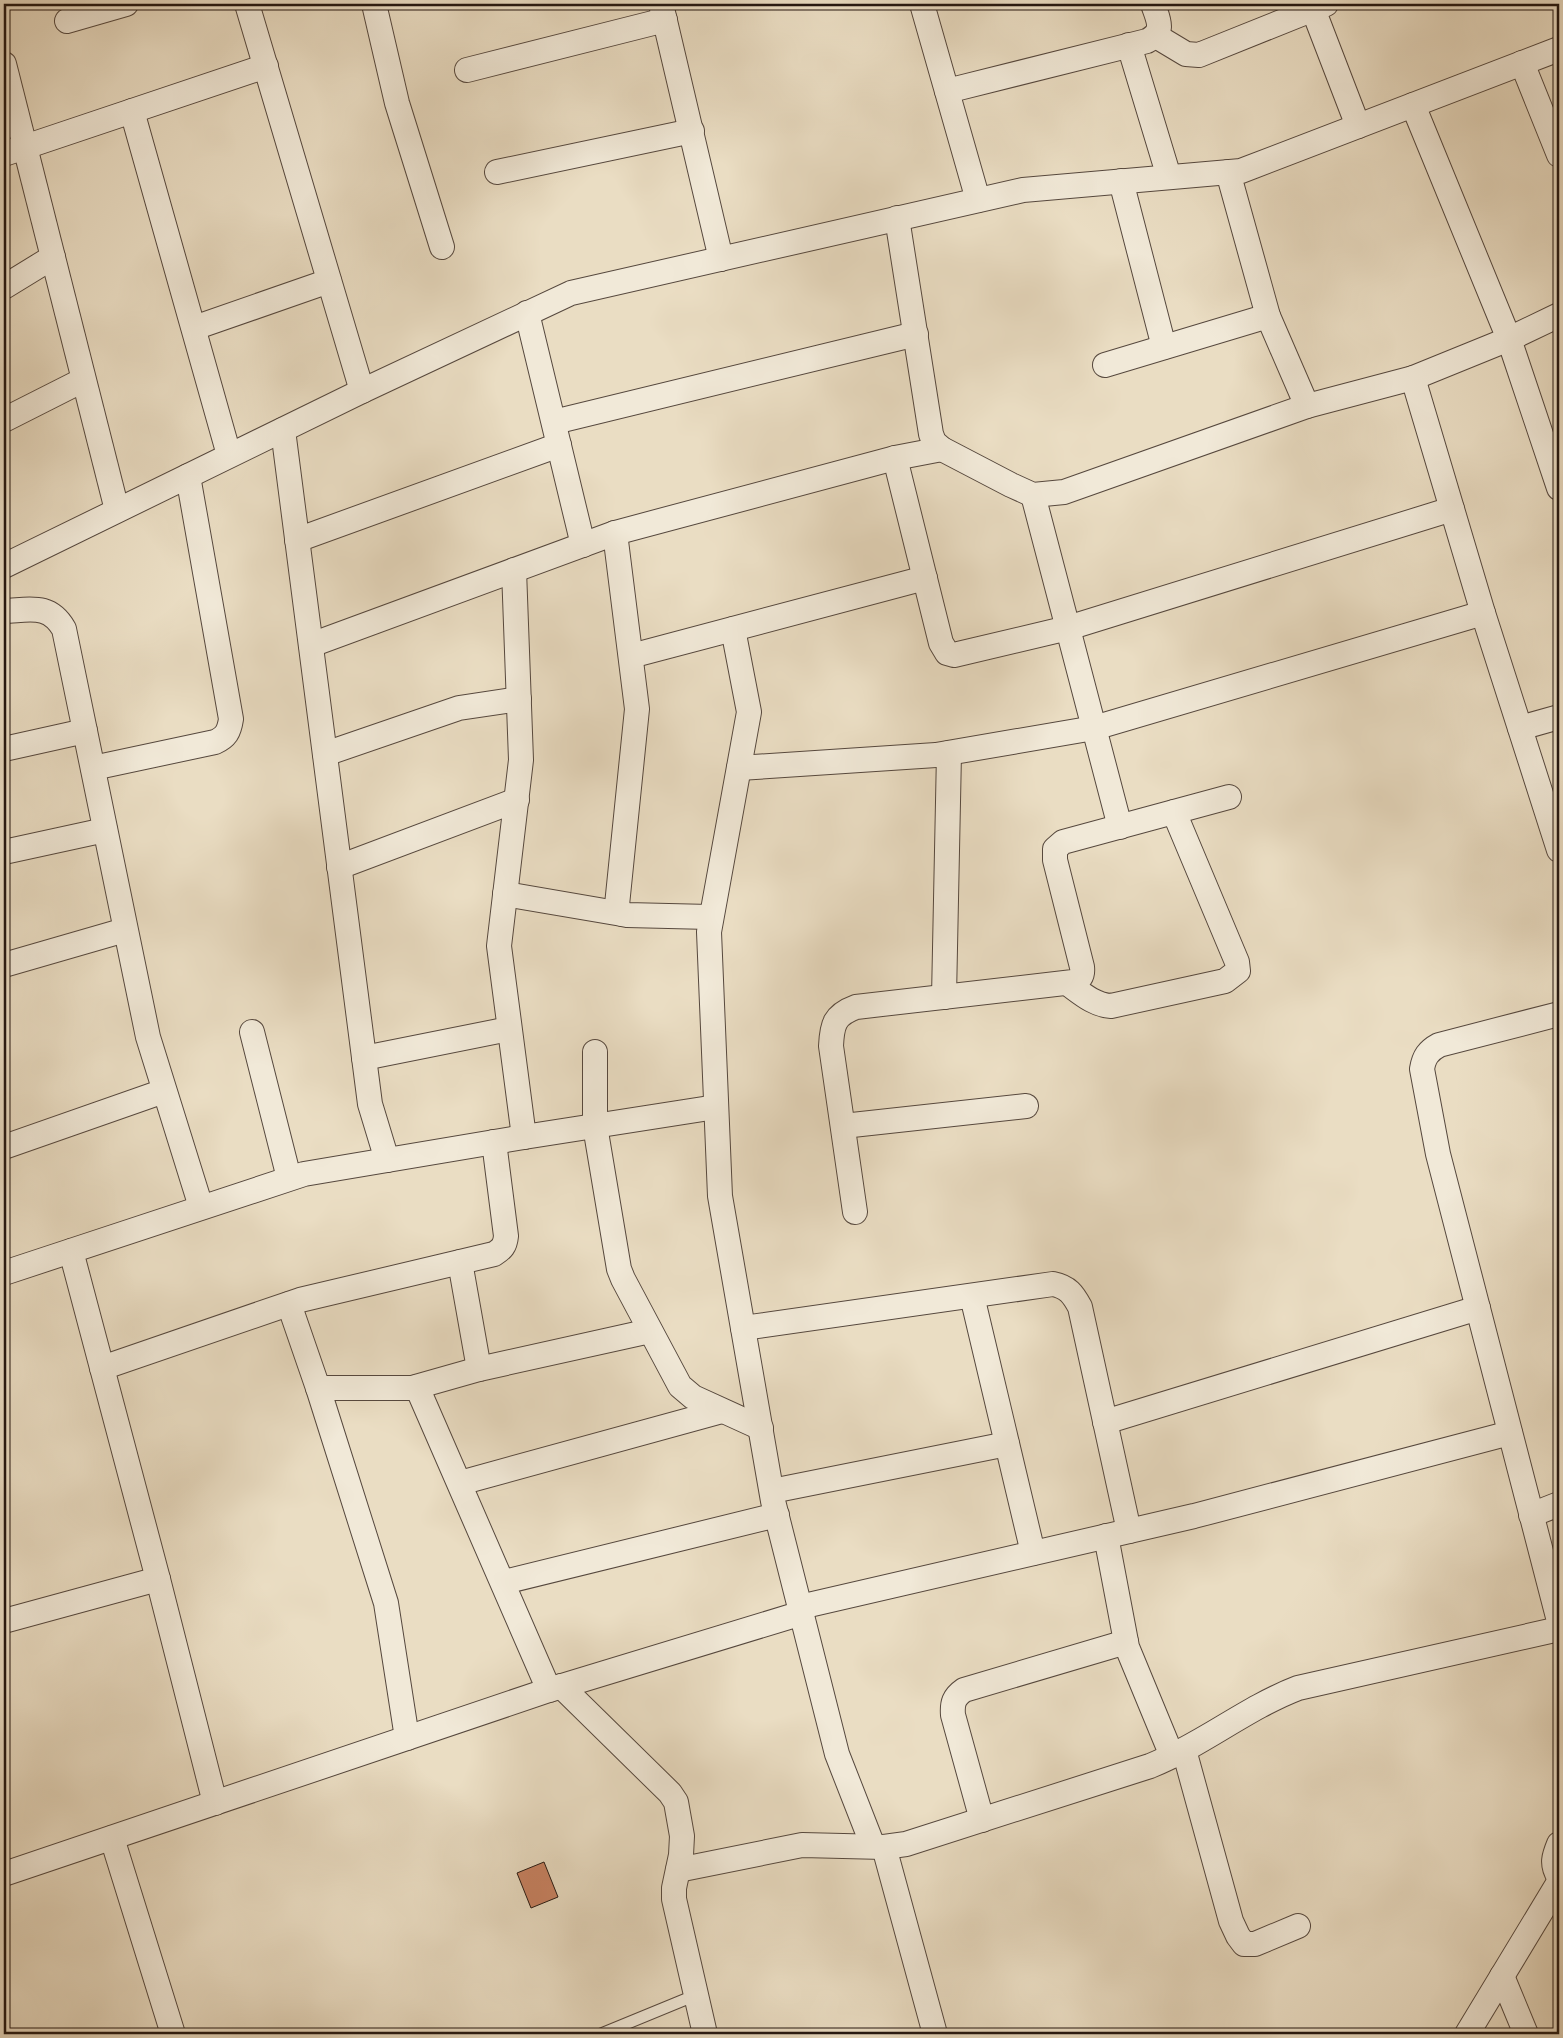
<svg xmlns="http://www.w3.org/2000/svg" width="1563" height="2038" font-family="'IM FELL Double Pica',serif">
<style>
.building{fill:#c98262;stroke:#241711}
.lines{fill:none;stroke-linecap:round;stroke-linejoin:round}
.lane-casing{stroke:#56483e;stroke-width:13}
.street-casing{stroke:#56483e;stroke-width:26}
.lane{stroke:#f1e9d8;stroke-width:11}
.street{stroke:#f1e9d8;stroke-width:24}
</style>
<rect width="100%" height="100%" fill="#eaddc3"/>
<filter id="stains"><feTurbulence type="fractalNoise" baseFrequency=".004" numOctaves="4"/><feColorMatrix values="0 0 0 0 .2 0 0 0 0 .09 0 0 0 0 .02 0 0 0 .5 -.17"/></filter>
<radialGradient id="worn" r=".72"><stop offset=".6" stop-color="#630" stop-opacity="0"/><stop offset="1" stop-color="#630" stop-opacity=".3"/></radialGradient>
<polygon class="building" points="544,1862 558,1897 531,1908 517,1873"/>
<g class="lines">
<defs>
<polyline id="lane" points="601,2034 696,1995"/>
<g id="street">
<polyline points="247,4 362,391"/>
<polyline points="374,4 397,103 442,247"/>
<polyline points="661,4 721,259"/>
<polyline points="922,4 978,200"/>
<polyline points="1313,9 1358,126"/>
<polyline points="67,21 126,4"/>
<polyline points="1156,36 1186,54 1199,55 1326,4"/>
<polyline points="1129,45 1169,177"/>
<polyline points="1522,63 1559,155"/>
<polyline points="4,64 117,510"/>
<polyline points="467,70 665,20"/>
<path d="M 947,91 L 1147,41 C 1166,31 1158,20 1153,4"/>
<polyline points="1413,105 1509,339 1559,488"/>
<polyline points="132,111 229,455"/>
<polyline points="4,154 266,66"/>
<polyline points="497,172 692,131"/>
<polyline points="1228,172 1268,316 1307,406"/>
<polyline points="1121,181 1164,347"/>
<polyline points="897,218 931,434 934,442 942,449 1011,485 1033,495 1064,492 1307,406 1413,378 1509,339 1559,315"/>
<polyline points="4,287 53,257"/>
<polyline points="527,313 583,545"/>
<polyline points="194,328 329,281"/>
<polyline points="1105,365 1268,316"/>
<polyline points="1413,378 1483,613 1559,850"/>
<polyline points="4,420 83,380"/>
<polyline points="554,422 916,334"/>
<polyline points="283,430 370,1104 387,1160"/>
<polyline points="895,458 941,643 947,653 954,655 1068,628 1452,509"/>
<polyline points="1033,495 1120,827"/>
<polyline points="615,533 637,709 617,905 622,914 627,915 710,917"/>
<polyline points="297,540 559,445"/>
<polyline points="4,566 362,391 571,293 1023,190 1241,171 1559,49"/>
<polyline points="514,570 521,760 499,946 524,1137"/>
<path d="M 4,611 C 30,610 49,603 64,629 L 148,1037 L 201,1207"/>
<polyline points="733,629 749,712 709,932 720,1196 773,1501 837,1754 873,1846"/>
<polyline points="311,645 615,533 895,458 942,449"/>
<polyline points="631,656 925,578"/>
<polyline points="1520,728 1559,717"/>
<polyline points="4,749 85,731"/>
<polyline points="325,754 459,708 519,699"/>
<path d="M 93,768 L 215,742 C 226,737 229,732 231,719 L 188,476"/>
<polyline points="739,768 936,755 1094,728 1483,613"/>
<polyline points="4,852 105,830"/>
<polyline points="339,867 517,800"/>
<polyline points="505,894 622,914"/>
<polyline points="4,965 125,930"/>
<path d="M 1067,983 C 1081,993 1094,1005 1111,1006 L 1225,981 L 1238,971 L 1237,962 L 1174,812"/>
<polyline points="944,997 949,753"/>
<path d="M 1559,1014 L 1439,1045 C 1428,1051 1424,1057 1422,1069 L 1438,1154 L 1559,1621"/>
<polyline points="252,1032 289,1178"/>
<polyline points="595,1052 595,1126 619,1269 623,1279 680,1386 693,1397 761,1428"/>
<polyline points="364,1058 509,1029"/>
<polyline points="843,1126 1026,1106"/>
<polyline points="4,1147 164,1091"/>
<path d="M 855,1212 L 831,1046 C 832,1025 834,1015 856,1007 L 1073,982 C 1081,979 1083,975 1082,967 L 1055,860 L 1055,849 L 1063,842 L 1229,797"/>
<polyline points="71,1251 158,1579 215,1803"/>
<polyline points="460,1262 479,1369"/>
<polyline points="4,1273 304,1174 524,1137 716,1107"/>
<polyline points="972,1296 1033,1553"/>
<polyline points="289,1304 318,1388 386,1603 407,1738"/>
<path d="M 743,1328 L 1053,1284 C 1068,1287 1073,1294 1080,1307 L 1129,1531"/>
<path d="M 102,1368 L 300,1300 L 494,1254 C 502,1249 505,1246 506,1236 L 494,1142"/>
<polyline points="417,1387 549,1690"/>
<polyline points="318,1388 412,1388 479,1369 650,1331"/>
<polyline points="1105,1422 1478,1308"/>
<polyline points="460,1483 722,1411"/>
<polyline points="772,1491 1007,1444"/>
<polyline points="1531,1515 1559,1504"/>
<polyline points="1106,1536 1127,1647 1172,1756"/>
<polyline points="504,1582 777,1515"/>
<polyline points="800,1607 1194,1516 1510,1433"/>
<polyline points="4,1621 158,1579"/>
<polyline points="561,1686 670,1793 676,1802 682,1836 681,1855 674,1888 674,1899 705,2034"/>
<polyline points="1184,1750 1231,1921 1238,1936 1244,1944 1255,1944 1298,1926"/>
<path d="M 982,1820 L 953,1715 C 952,1703 954,1697 964,1690 L 1126,1642"/>
<polyline points="112,1838 173,2034"/>
<path d="M 1559,1844 C 1554,1856 1551,1864 1559,1877"/>
<polyline points="884,1847 935,2034"/>
<path d="M 678,1870 L 802,1845 L 884,1847 L 906,1844 L 1150,1766 C 1202,1745 1246,1708 1298,1688 L 1559,1629"/>
<polyline points="4,1874 549,1690 802,1613"/>
<polyline points="1502,1976 1526,2034"/>
<polyline points="1467,2034 1559,1882"/>
</g>
</defs>
<use href="#lane" class="lane-casing"/>
<use href="#street" class="street-casing"/>
<use href="#lane" class="lane"/>
<use href="#street" class="street"/>
</g>
<rect width="1563" height="2038" fill="none" stroke="#eaddc3" stroke-width="20"/>
<rect x="5" y="5" width="1553" height="2028" fill="none" stroke="#241711" stroke-width="2.5"/>
<rect x="10" y="10" width="1543" height="2018" fill="none" stroke="#241711"/>
<rect width="100%" height="100%" filter="url(#stains)"/>
<rect width="100%" height="100%" fill="url(#worn)"/>
</svg>
